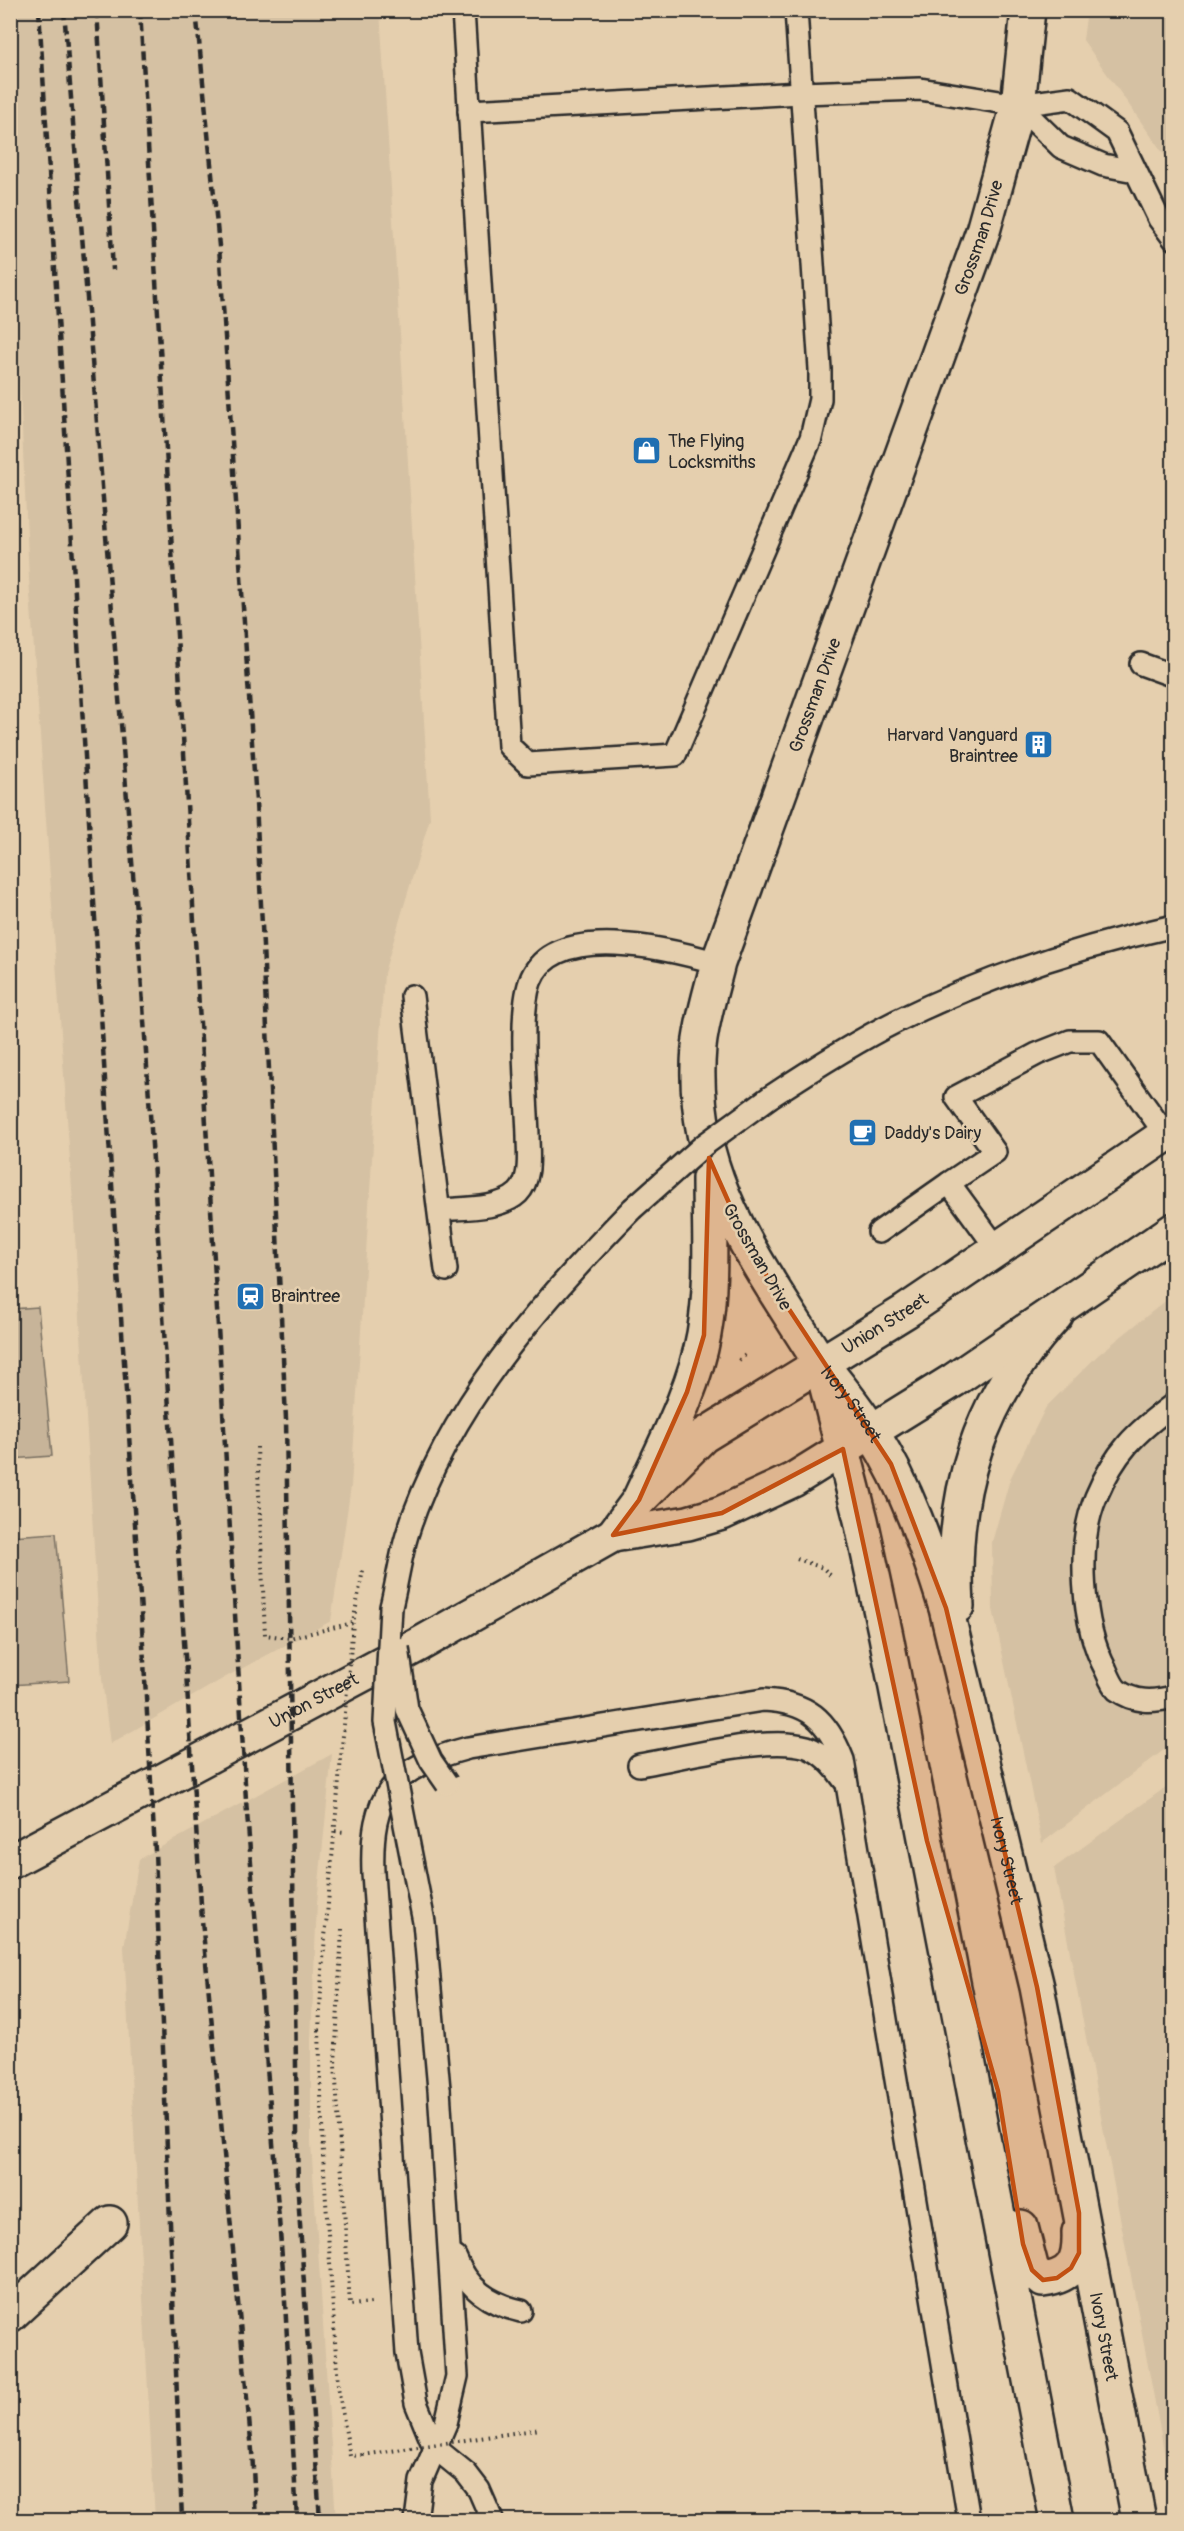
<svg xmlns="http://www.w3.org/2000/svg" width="1184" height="2531" font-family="Pangolin,sans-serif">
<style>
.built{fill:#d5c1a3}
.green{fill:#c7b499;stroke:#797062;stroke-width:1.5}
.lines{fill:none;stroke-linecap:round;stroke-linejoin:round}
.service-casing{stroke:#2b2b2b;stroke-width:26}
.minor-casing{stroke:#2b2b2b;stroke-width:38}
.tertiary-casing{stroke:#2b2b2b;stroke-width:38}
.secondary-casing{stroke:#2b2b2b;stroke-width:38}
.path{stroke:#2b2b2b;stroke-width:4;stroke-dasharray:1.5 4.5;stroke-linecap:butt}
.service{stroke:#e5cfae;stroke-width:21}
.minor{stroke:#e5cfae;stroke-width:33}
.tertiary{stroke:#e5cfae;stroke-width:33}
.secondary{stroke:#e5cfae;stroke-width:33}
.rail{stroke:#2b2b2b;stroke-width:4.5;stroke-dasharray:9 4.5;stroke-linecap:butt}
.service-bridge-casing{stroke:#2b2b2b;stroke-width:26;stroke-linecap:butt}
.path-bridge{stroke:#2b2b2b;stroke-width:4;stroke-dasharray:1.5 4.5;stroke-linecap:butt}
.service-bridge{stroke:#e5cfae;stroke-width:21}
.marked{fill:#c25012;fill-opacity:0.2;stroke:#c25012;stroke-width:4.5;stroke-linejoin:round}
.labels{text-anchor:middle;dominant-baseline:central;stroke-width:5;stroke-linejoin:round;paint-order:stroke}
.street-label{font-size:18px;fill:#2b2b2b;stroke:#e5cfae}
.poi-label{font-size:18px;fill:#2b2b2b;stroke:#e5cfae;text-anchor:start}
</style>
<rect width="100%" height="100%" fill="#e5cfae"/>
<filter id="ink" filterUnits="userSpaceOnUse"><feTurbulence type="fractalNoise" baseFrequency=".0167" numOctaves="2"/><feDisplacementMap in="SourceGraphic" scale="12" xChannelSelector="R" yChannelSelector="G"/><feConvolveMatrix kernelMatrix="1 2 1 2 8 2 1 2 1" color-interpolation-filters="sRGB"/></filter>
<g filter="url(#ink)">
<g class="built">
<polygon points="1087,10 1173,11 1173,167 1083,40"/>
<polygon points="10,11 380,11 430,818 384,973 351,1486 331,1621 224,1678 110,1744 102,1679 73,1203 29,579 11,195"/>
<polygon points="1173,1295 1173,1743 1042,1843 993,1609 992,1542 1010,1479 1046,1407 1098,1355"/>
<polygon points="332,1754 317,1903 311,2040 311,2143 336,2520 155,2520 124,1947 139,1859"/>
<polygon points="1173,1782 1173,2498 1054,1868"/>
</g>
<g class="green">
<polygon points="38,1307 52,1456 11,1459 11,1309"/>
<polygon points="56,1533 69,1681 11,1685 11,1536"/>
</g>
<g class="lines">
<defs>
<g id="service">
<polyline points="463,10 509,746 528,764 675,755 811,438 820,399 820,369 796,10"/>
<polyline points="1018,105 1061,147 1103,165 1135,171"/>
<polyline points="469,111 801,93 920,89 1018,105 1070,98 1117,132 1159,219 1174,239"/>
<polyline points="1141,664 1174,676"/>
<polyline points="412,996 446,1270"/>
<path d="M 770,1097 C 811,1070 853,1043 897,1021 C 984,978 1078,947 1174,926"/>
<path d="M 439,1210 C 462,1208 500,1210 518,1193 C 532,1179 528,1154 528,1136 C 527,1097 518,1016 530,982 C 552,919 673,950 718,963"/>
<polyline points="879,1232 949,1183"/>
<polyline points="998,1250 949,1183 995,1152 956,1097 1037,1054 1070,1041 1099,1041 1166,1135"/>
<path d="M 1174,1404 C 1136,1432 1115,1452 1096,1497 C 1076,1544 1082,1626 1106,1670 C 1109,1677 1112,1685 1117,1690 C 1135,1703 1153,1702 1174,1697"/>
<path d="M 391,1607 C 397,1583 400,1558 407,1535 C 447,1408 541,1302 632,1209"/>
<path d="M 639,1765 C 682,1758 767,1735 807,1747 C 823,1753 835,1767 844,1780"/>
<path d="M 455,2257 C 468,2289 488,2303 521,2311"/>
<polyline points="416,2520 421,2481 446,2423 457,2376 439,2089"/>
<path d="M 492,2520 L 479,2490 L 466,2473 L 434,2447 L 416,2403 L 407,2353 L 373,1873 C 370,1794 392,1768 468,1748 L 763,1700 C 808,1702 827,1719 843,1760 L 969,2520"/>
</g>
<g id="minor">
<path id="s1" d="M 821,1364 C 757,1261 688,1175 699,1047 C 702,1019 711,991 718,963 L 983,231 L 1018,105 L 1028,10"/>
<path d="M 639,1500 C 663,1447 694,1391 704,1334 C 713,1283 709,1229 709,1178"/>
<polyline points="10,2315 110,2223"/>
</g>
<g id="tertiary">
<path id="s2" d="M 821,1364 C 839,1386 858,1409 873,1434 C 907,1488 927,1547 946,1608 L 1037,1987 L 1139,2520"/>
<polyline points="824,1376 861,1520 886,1636 1057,2520"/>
<path d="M 957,1606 C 950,1492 979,1400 1056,1315"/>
<path d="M 1021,2227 L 1032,2270 L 1043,2280 C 1073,2276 1080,2261 1079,2232"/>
</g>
<g id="secondary">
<path id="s3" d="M 613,1535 L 639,1500 L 703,1436 L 906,1311 L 1174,1129"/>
<path id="s4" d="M 10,1862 L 420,1644 L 613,1535 L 688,1523 L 722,1513 L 793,1480 L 954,1380 L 1174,1230"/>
</g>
</defs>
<use href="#service" class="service-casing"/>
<use href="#minor" class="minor-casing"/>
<use href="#tertiary" class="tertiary-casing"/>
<use href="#secondary" class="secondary-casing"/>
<g class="path">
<polyline points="739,1360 748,1353"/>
<polyline points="257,1447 265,1635 290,1638 353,1623 363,1570"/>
<polyline points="797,1559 823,1568 833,1578"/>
<polyline points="335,1831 344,1832"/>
<polyline points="342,1929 335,2064 350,2305 371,2303"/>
<polyline points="319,2030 323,2155 338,2387 350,2456 363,2455"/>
</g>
<use href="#service" class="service"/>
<use href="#minor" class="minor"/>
<use href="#tertiary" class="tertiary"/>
<use href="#secondary" class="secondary"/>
<g class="rail">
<polyline points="39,10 106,1096 142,1627 155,1851 182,2520"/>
<polyline points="64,10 141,974 202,1920 252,2451 256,2520"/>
<polyline points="97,10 113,270"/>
<polyline points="140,10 246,1800 284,2283 297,2520"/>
<polyline points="196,10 219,246 256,802 286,1419 298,2195 320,2520"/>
</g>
<defs>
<g id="service-bridge">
<polyline points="632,1209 704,1145 770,1097"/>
<polyline points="391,1607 385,1722 424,1922 439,2089"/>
<polyline points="398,1648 407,1709 431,1761 447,1784"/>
</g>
</defs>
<use href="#service-bridge" class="service-bridge-casing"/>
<g class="path-bridge">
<polyline points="319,2030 322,1971 353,1623"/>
<polyline points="363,2455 541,2429"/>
</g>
<use href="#service-bridge" class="service-bridge"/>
</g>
</g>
<path class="marked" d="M 709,1158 L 750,1250 L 891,1464 L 946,1608 L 1037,1987 L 1079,2213 L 1079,2253 L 1071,2268 L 1057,2278 L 1043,2280 L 1032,2270 L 1023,2244 L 998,2091 L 927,1841 L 843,1449 L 722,1513 L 613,1535 L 639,1500 L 687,1392 L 704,1335 Z"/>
<defs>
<symbol id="shop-square" viewBox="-11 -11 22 22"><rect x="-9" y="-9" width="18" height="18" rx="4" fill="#1f6fb2" stroke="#e5cfae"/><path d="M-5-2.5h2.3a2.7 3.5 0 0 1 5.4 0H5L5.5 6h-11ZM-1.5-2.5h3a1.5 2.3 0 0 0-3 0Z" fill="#fff"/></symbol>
<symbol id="building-square" viewBox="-11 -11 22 22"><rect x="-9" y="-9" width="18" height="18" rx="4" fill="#1f6fb2" stroke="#e5cfae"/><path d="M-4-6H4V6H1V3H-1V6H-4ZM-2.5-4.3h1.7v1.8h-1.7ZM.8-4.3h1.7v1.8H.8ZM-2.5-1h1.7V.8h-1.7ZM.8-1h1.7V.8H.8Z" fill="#fff"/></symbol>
<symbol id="cafe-square" viewBox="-11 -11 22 22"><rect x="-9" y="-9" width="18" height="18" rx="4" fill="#1f6fb2" stroke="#e5cfae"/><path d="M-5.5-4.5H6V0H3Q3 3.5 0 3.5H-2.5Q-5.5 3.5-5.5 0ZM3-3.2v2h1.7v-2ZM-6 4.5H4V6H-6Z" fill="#fff"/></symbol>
<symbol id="station-square" viewBox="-11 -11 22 22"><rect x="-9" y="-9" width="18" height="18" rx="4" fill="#1f6fb2" stroke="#e5cfae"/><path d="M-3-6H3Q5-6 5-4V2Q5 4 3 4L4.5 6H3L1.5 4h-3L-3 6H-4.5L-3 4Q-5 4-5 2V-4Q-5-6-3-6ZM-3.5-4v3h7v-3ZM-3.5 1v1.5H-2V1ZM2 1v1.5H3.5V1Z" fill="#fff"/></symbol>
</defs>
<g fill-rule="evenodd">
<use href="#shop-square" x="630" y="434" width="33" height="33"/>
<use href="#building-square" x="1022" y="728" width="33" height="33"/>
<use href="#cafe-square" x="846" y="1116" width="33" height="33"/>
<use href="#station-square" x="234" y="1280" width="33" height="33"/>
</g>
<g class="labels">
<g class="street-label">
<text stroke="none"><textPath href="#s1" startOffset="1204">Grossman Drive</textPath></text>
<text stroke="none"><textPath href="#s1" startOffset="718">Grossman Drive</textPath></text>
<text transform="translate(757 1257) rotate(60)">Grossman Drive</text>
<text stroke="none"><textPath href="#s3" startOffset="348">Union Street</textPath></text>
<text stroke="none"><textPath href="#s2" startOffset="50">Ivory Street</textPath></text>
<text stroke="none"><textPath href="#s4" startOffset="344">Union Street</textPath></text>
<text stroke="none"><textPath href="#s2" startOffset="536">Ivory Street</textPath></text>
<text stroke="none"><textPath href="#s2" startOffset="1022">Ivory Street</textPath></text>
</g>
<g class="poi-label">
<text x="668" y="441">The Flying<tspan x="668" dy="21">Locksmiths</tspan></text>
<text x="1018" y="735" text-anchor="end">Harvard Vanguard<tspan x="1018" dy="21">Braintree</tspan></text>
<text x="884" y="1133">Daddy's Dairy</text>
<text x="271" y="1296">Braintree</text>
</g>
</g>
<rect width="1184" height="2531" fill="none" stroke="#e5cfae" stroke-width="36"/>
<rect x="18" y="18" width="1148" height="2495" fill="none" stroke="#2b2b2b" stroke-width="2" filter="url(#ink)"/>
</svg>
